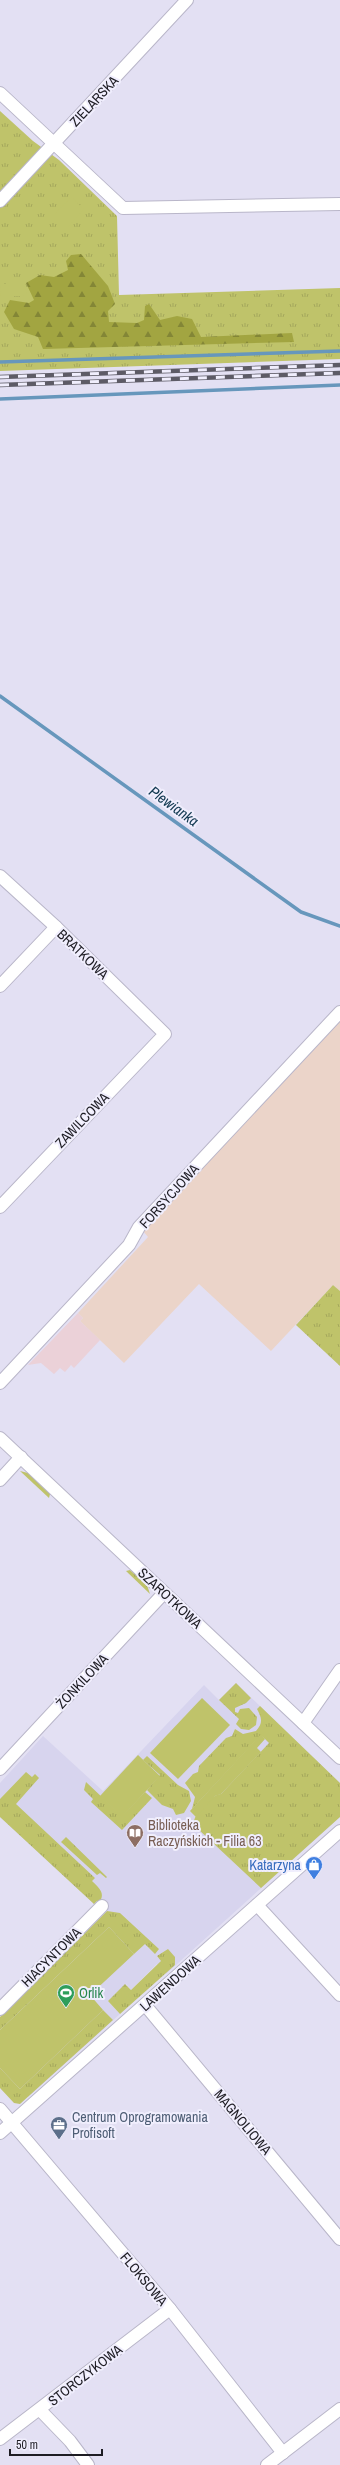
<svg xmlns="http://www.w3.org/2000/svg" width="340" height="2465" font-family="'Archivo Narrow',sans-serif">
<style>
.commercial{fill:#ebd1d8}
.industrial{fill:#ebd4c9}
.built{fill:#d7d4ee}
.grass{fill:url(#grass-tufts)}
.forest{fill:url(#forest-firs)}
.garden{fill:#bfc36a}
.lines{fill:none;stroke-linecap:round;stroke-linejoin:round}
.stream{stroke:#6797bc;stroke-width:3.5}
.street-casing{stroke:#b9b6c9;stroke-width:14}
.street{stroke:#fff;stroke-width:12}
.rail-casing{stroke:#5d5b66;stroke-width:4.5}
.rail{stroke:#f0eefd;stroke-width:3;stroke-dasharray:9;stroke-linecap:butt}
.labels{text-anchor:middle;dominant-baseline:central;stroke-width:4;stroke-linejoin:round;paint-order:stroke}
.street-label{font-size:14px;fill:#1d1c23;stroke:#f0eefd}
.education-label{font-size:14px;fill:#785e54;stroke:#f0eefd;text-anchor:start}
.shop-label{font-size:14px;fill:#366cbe;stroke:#f0eefd;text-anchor:end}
.leisure-label{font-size:14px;fill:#27864d;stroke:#f0eefd;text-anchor:start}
.service-label{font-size:14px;fill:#4e5e75;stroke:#f0eefd;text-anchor:start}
.water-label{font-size:15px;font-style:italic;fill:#10374f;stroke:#f0eefd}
</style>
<defs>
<pattern id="grass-tufts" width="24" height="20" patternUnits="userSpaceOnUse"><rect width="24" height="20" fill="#bfc36a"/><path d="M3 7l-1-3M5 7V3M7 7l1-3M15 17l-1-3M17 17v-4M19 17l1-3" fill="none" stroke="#a4a75c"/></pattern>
<pattern id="forest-firs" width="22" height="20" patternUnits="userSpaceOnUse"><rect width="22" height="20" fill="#a2a541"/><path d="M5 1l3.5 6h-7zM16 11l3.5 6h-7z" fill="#838636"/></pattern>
</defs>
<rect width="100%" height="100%" fill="#e3e0f3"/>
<polygon class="commercial" points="78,1313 83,1318 80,1321 100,1340 74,1368 71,1365 65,1372 60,1368 54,1374 41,1363 28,1365"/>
<polygon class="industrial" points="340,1021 340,1291 333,1285 271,1351 199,1284 124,1363 80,1321 83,1318 78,1313 148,1237 143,1231"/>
<polygon class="built" points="236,1683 340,1783 340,1817 166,1974 157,1964 131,1990 126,1984 108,2001 120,2014 28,2097 0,2068 0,2030 109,1927 109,1912 97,1901 94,1904 0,1817 0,1783 43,1736 103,1791 204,1685 219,1700"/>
<g class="grass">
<polygon points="0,111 33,141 59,160 117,216 119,295 340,288 340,359 0,371"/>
<polygon points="333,1285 340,1291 340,1366 296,1325"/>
<polygon points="20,1471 28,1473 50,1494 49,1498"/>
<polygon points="130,1570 147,1585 150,1594 126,1571"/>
<polygon points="236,1683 251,1698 246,1703 235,1708 235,1712 238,1713 240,1709 249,1708 257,1717 256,1725 249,1730 241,1729 236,1724 239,1719 219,1700"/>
<path d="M 260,1706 L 340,1783 L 340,1817 L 261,1888 L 198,1829 L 194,1821 C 196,1812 212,1794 221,1794 L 269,1743 L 261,1735 L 192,1809 L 195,1797 L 185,1783 L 193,1774 L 198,1772 L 199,1766 L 226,1738 L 232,1736 L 235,1729 L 243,1734 L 256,1731 C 264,1722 261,1717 257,1709 Z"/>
<polygon points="147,1756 178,1785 189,1791 191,1801 184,1813 176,1815 173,1809 162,1805 147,1790 160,1775 143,1760"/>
<path d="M 26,1772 L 32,1777 L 35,1774 L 39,1778 L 16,1804 L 95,1878 L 92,1881 C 99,1888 106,1893 99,1903 L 97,1901 L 94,1904 L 0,1817 L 0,1799 Z"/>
<polygon points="86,1782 122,1816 145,1792 152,1798 122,1830 91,1802 93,1799 84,1790"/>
<polygon points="66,1837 107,1877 106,1878 100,1873 97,1875 61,1842"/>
<polygon points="107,1911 120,1913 159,1949 155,1954 145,1944 134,1954 109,1927 0,2030 0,2017"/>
<polygon points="168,1949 175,1957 175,1965 120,2014 108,2001 125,1984 131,1990 161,1961 157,1956"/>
<polygon points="103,2010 113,2020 20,2104 14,2103 0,2088 0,2068 20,2089"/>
</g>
<polygon class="forest" points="81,254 108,286 115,304 108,311 109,322 137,323 144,320 145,306 149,304 160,320 177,316 192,319 201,337 292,333 294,342 43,349 38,337 14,329 4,312 10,300 29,303 34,300 26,283 40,275 54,277 68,270 66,261 71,255"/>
<g class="garden">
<polygon points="71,197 84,209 68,227 55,214"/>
<polygon points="0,284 24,284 27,293 23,296 1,296"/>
<polygon points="202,1698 230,1725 178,1779 150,1753"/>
<polygon points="261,1734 265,1739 257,1748 261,1752 221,1794 215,1796 196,1817 190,1811"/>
<polygon points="138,1755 160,1776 122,1817 100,1796"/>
<polygon points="109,1927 134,1954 90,1995 103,2010 20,2089 0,2068 0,2030"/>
</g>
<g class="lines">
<g class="stream">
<polyline points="0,362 340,351"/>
<polyline points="0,399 340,385"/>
<polyline points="0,696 280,897 301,912 340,926"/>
</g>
<defs>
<g id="street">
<polyline points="0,93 123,208 340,204"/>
<polyline points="0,201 187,0"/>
<polyline points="0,876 56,927 165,1034 0,1207"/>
<polyline points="0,986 56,927"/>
<polyline points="0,1383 129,1245 139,1227 340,1012"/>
<polyline points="0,1438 340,1758"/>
<polyline points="0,1480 21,1457"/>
<polyline points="303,1723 340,1670"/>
<polyline points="0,1769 164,1593"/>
<polyline points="257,1905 340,1995"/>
<polyline points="145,2005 340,2239"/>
<polyline points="0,2009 102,1906"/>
<polyline points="0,2109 170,2309 283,2453"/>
<polyline points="0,2133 340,1831"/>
<polyline points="40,2410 70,2441 88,2465"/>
<polyline points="0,2439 170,2309"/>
<polyline points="267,2465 340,2409"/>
</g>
</defs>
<use href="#street" class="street-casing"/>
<use href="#street" class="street"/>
<defs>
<g id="rail">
<polyline points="0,377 340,365"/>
<polyline points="0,385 340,373"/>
</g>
</defs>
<use href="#rail" class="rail-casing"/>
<use href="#rail" class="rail"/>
</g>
<defs>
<symbol id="library-pin" viewBox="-11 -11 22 30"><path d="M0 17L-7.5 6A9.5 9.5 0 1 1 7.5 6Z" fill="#8d6e63" stroke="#f0eefd"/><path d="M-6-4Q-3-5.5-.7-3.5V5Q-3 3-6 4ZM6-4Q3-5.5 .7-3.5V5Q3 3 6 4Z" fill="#fff"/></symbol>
<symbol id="shop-pin" viewBox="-11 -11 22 30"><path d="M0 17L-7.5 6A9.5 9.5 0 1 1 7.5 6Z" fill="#3f7fe0" stroke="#f0eefd"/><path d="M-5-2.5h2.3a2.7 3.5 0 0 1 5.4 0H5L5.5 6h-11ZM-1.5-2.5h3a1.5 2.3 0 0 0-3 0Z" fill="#fff"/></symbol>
<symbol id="stadium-pin" viewBox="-11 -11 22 30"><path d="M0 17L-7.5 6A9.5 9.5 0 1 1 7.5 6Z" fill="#2e9e5b" stroke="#f0eefd"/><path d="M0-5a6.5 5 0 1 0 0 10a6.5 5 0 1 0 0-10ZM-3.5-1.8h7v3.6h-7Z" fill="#fff"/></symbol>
<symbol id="office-pin" viewBox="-11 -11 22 30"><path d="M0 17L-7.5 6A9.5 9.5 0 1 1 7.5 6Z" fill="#5c6f8a" stroke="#f0eefd"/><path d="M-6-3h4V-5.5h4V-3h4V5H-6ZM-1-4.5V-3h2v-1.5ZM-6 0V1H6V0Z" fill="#fff"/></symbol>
</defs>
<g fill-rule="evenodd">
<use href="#library-pin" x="125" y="1823" width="20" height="27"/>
<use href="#shop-pin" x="304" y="1855" width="20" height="27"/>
<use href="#stadium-pin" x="56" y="1983" width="20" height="27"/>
<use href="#office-pin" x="49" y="2115" width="20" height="27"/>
</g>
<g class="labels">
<g class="street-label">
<text transform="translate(94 101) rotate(-47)">ZIELARSKA</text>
<text transform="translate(83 954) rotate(44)">BRATKOWA</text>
<text transform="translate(82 1120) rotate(-46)">ZAWILCOWA</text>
<text transform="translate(169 1196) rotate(-48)">FORSYCJOWA</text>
<text transform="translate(170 1598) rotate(43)">SZAROTKOWA</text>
<text transform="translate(82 1681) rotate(-47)">ŻONKILOWA</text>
<text transform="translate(51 1957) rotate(-45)">HIACYNTOWA</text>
<text transform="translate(170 1983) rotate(-42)">LAWENDOWA</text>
<text transform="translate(243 2122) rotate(50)">MAGNOLIOWA</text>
<text transform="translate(144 2279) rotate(50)">FLOKSOWA</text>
<text transform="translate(85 2375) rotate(-38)">STORCZYKOWA</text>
</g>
<g class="education-label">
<text x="148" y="1825">Biblioteka<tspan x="148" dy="16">Raczyńskich - Filia 63</tspan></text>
</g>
<g class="shop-label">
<text x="301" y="1865">Katarzyna</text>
</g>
<g class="leisure-label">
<text x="79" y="1993">Orlik</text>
</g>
<g class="service-label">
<text x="72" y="2117">Centrum Oprogramowania<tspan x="72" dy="16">Profisoft</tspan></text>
</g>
<g class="water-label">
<text transform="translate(174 806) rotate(36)">Plewianka</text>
</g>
</g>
<path d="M10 2449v6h92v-6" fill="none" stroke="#1d1c23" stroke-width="2"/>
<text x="16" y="2449" font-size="12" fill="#1d1c23" stroke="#f0eefd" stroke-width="3" paint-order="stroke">50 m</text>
</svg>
